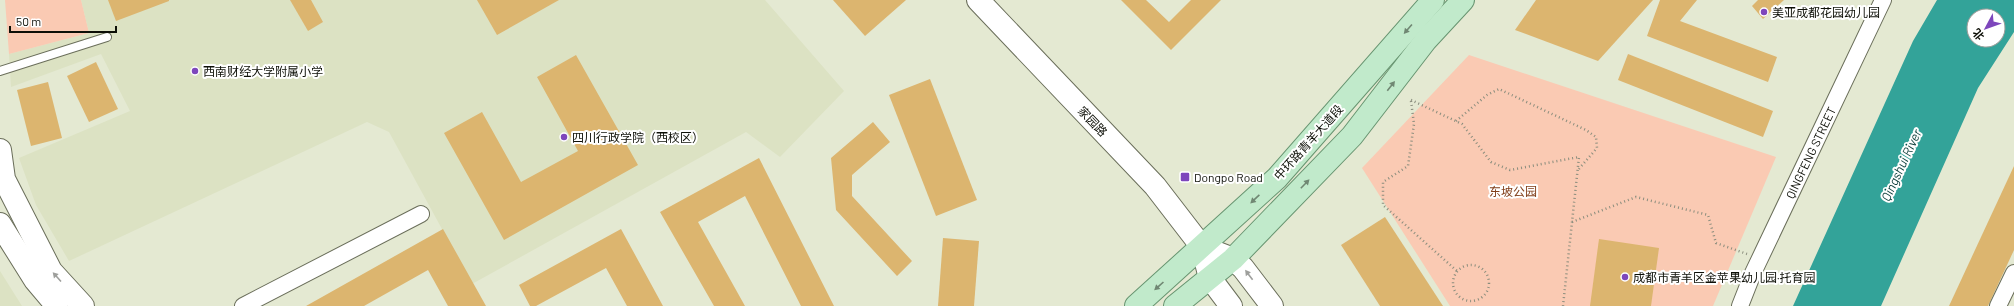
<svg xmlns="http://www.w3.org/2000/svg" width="2014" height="306" font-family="Barlow,'Noto Sans SC',sans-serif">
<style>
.built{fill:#dce2c3}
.green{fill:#facab3}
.water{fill:#33a399;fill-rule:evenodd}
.building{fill:#dcb56f}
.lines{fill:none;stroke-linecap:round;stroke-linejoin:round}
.lane-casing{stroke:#6a6e5a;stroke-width:10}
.street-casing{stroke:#6a6e5a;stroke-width:18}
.secondary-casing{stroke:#6a6e5a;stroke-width:24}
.primary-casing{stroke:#679470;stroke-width:24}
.path{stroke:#8a8d7d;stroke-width:2.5;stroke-dasharray:1 3;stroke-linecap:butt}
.lane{stroke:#fff;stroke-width:8}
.street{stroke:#fff;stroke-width:16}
.secondary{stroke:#fff;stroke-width:22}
.primary{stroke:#c1eacb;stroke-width:22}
.oneway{fill:#708773}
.oneway2{fill:#9e9f9c}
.poi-dot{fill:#7d46bc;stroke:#fff;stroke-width:1.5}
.labels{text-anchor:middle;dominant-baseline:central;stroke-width:4;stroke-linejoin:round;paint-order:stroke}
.poi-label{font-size:12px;fill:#0d0f07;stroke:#fff;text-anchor:start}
.street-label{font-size:12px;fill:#0d0f07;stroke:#fff}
.park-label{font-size:12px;fill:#813f1a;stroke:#fff}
.water-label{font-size:13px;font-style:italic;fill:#0d3f3b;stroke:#fff}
</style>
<rect width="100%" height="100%" fill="#e4e9d2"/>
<g class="built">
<polygon points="81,0 765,0 844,91 780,157 746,132 472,284 389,132 367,122 69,261 36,205 19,158 130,111 101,54 11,87 9,54 89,33"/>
<polygon points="0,271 22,306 0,306"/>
</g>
<g class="green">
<polygon points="5,0 81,0 89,33 9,54"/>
<polygon points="1469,55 1776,157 1713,306 1450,306 1362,168"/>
</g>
<path class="water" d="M 1937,0 L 2014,0 L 2014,32 L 1978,88 L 1881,306 L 1793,306 L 1913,41 ZM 1974,16 L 1998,16 L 1998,40 L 1974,40 Z"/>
<g class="building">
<polygon points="108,0 169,0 169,1 116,21"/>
<polygon points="290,0 311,0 323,22 308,31"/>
<polygon points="477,0 559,0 497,35"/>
<polygon points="833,0 906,0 865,36"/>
<polygon points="1121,0 1146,0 1169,22 1191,0 1221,0 1171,50"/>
<polygon points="1536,0 1653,0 1598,61 1515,30"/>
<polygon points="1660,0 1697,0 1680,21 1777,57 1768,82 1647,36"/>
<polygon points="1758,0 1784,0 1763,19 1752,6"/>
<polygon points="1628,54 1773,111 1763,137 1618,80"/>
<polygon points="576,55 638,165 504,240 444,133 482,112 521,182 578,151 537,77"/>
<polygon points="96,62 118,109 89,122 67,76"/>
<polygon points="930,79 977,200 936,216 889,95"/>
<polygon points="48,82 62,138 31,146 17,90"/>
<polygon points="873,122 890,142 852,175 852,196 912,261 897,276 836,210 831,158"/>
<polygon points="759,158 834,306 801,306 745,196 698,222 745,306 714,306 660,212"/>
<polygon points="2014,166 2014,250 1988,306 1949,306"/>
<polygon points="1385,217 1443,306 1380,306 1341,245"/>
<polygon points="443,229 486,306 448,306 428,270 364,306 306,306"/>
<polygon points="621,229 663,306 627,306 606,268 536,306 530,306 519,285"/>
<polygon points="943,238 979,241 974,306 938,306"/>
<polygon points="1599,239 1659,248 1651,306 1590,306"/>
</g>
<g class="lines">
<defs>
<polyline id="lane" points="0,71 107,37"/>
<g id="street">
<polyline points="243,306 421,214"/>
<path id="s1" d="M 1740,306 L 1753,273 L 1883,0"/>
<polyline points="1998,306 2014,273"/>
</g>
<g id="secondary">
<polyline points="978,0 1155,186 1202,247 1210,278 1231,306"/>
<polyline points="0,150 4,179 51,271 83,306"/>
<polyline points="0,224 35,280 57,306"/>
<polyline points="1202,247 1233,259 1243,268 1272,306"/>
</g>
<g id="primary">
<polyline points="1136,306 1277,178 1433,0"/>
<polyline points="1175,306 1233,259 1352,136 1426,40 1463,0"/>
</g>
</defs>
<use href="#lane" class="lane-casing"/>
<use href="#street" class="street-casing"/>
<use href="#secondary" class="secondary-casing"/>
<use href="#primary" class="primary-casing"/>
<g class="path">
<polyline points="1411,100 1462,124 1491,162 1510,170 1579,157 1563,306"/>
<polyline points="1411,101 1414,124 1408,166 1383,182 1383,205 1457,271"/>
<polyline points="1456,121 1487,95 1499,89 1586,130 1596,137 1597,148 1578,170"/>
<polyline points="1572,222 1636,197 1708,215 1716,243 1747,254"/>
<circle cx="1471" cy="283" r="18"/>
</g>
<use href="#lane" class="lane"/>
<use href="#street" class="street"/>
<use href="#secondary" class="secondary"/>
<use href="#primary" class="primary"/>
</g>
<defs><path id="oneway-solid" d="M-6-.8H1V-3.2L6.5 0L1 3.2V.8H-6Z"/></defs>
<g class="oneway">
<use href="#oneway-solid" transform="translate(1408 29) rotate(131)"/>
<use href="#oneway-solid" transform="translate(1391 86) rotate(-52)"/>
<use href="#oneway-solid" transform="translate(1305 184) rotate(-46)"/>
<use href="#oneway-solid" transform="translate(1255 199) rotate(137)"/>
<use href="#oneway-solid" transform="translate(1159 286) rotate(138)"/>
</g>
<g class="oneway2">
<use href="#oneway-solid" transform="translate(1249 275) rotate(-127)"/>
<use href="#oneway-solid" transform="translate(57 277) rotate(-132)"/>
</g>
<g class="poi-dot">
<circle cx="1764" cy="12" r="4"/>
<circle cx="195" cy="71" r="4"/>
<circle cx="564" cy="137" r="4"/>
<rect x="1180" y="172" width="10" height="10" rx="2"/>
<circle cx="1625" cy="277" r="4"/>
</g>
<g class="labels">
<g class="poi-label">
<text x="1772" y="12">美亚成都花园幼儿园</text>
<text x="203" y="71">西南财经大学附属小学</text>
<text x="572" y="137">四川行政学院（西校区）</text>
<text x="1194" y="177">Dongpo Road</text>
<text x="1633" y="277">成都市青羊区金苹果幼儿园·托育园</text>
</g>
<g class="street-label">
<text transform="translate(1093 121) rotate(46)">家园路</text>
<text transform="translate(1308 142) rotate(-48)">中环路青羊大道段</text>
<text stroke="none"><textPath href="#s1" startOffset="169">QINGFENG STREET</textPath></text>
</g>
<g class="park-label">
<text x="1513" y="191">东坡公园</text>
</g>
<g class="water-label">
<text transform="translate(1901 165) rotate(-65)">Qingshui River</text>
</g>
</g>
<g transform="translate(1986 28) rotate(229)"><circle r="19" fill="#ffffff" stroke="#9e9f9c"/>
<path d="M0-3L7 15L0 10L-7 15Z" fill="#7d46bc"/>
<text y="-6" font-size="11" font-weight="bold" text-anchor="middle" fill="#0d0f07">北</text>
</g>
<path d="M10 26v6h106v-6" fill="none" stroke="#0d0f07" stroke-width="2"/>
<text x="16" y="26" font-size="12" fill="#0d0f07" stroke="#ffffff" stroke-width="3" paint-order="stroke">50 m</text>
</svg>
